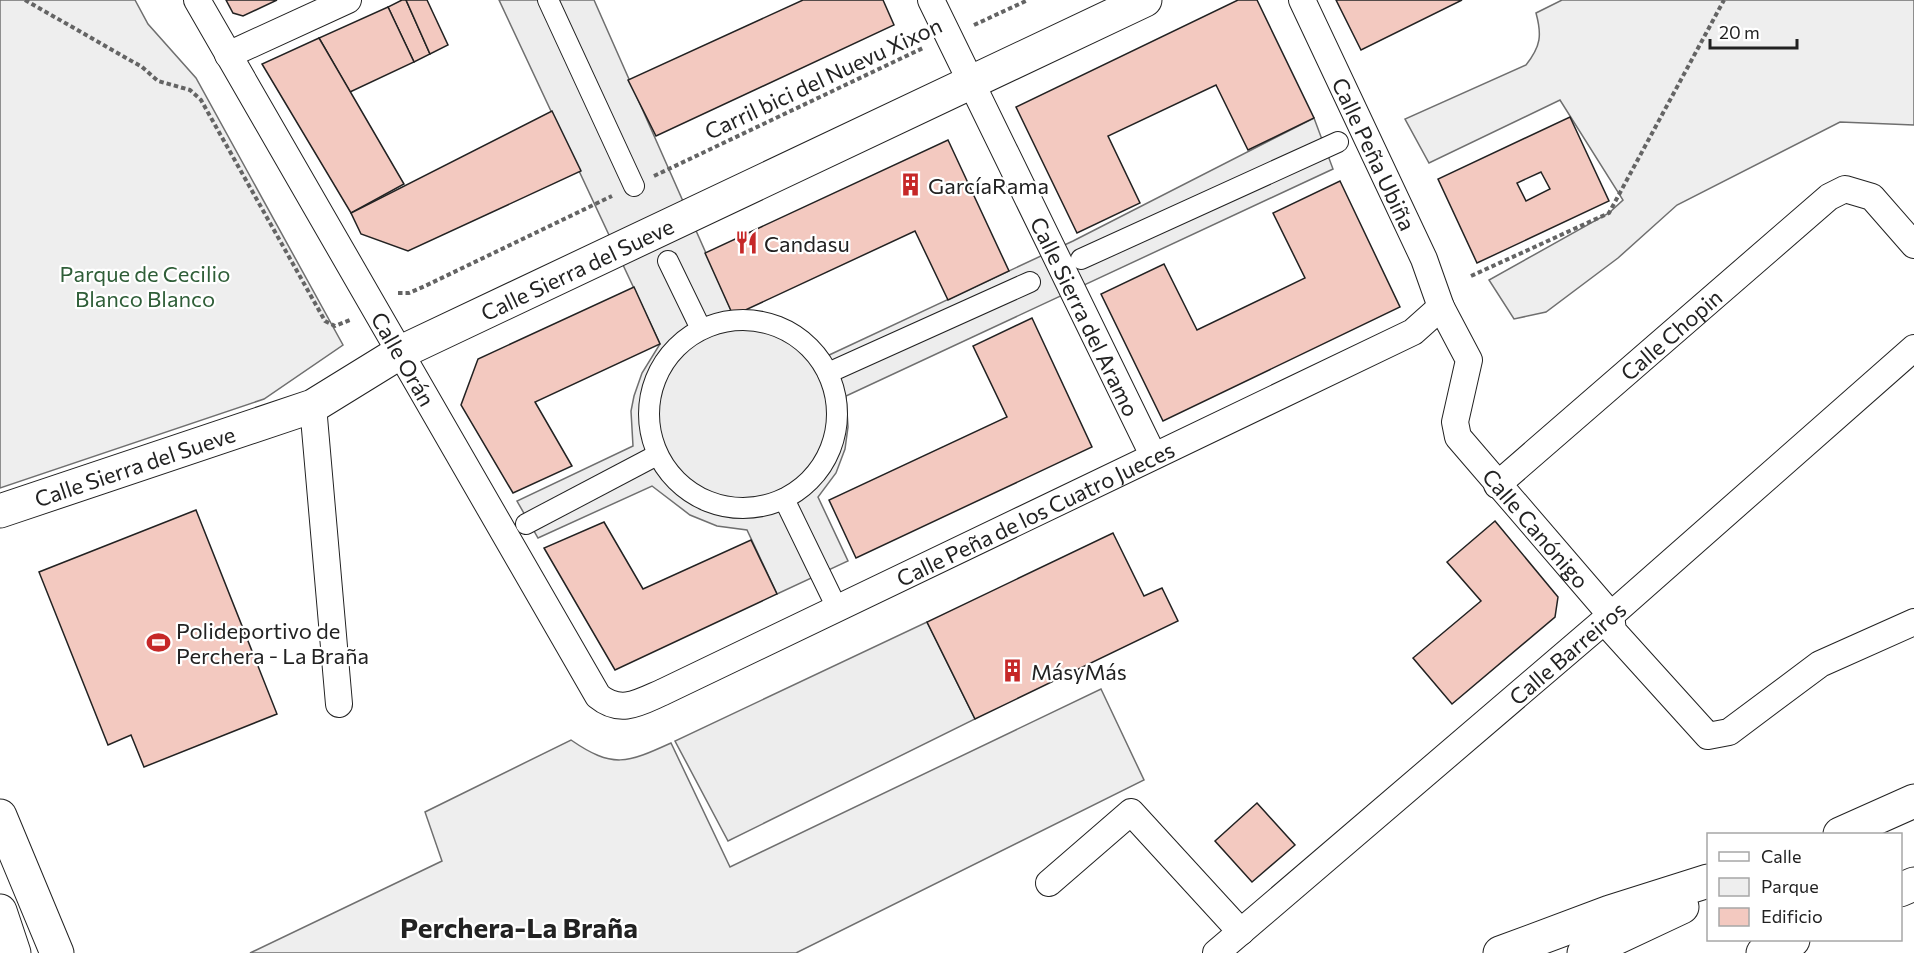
<svg xmlns="http://www.w3.org/2000/svg" width="1914" height="953" font-family="Commissioner,sans-serif">
<style>
.green{fill:#eee;stroke:#6f6f6f;stroke-width:1.5}
.parking{fill:#ededed;stroke:#6f6f6f;stroke-width:1.5}
.building{fill:#f3c9c0;stroke:#222;stroke-width:1.5;fill-rule:evenodd}
.lines{fill:none;stroke-linecap:round;stroke-linejoin:round}
.pedestrian-casing{stroke:#222;stroke-width:22}
.minor-casing{stroke:#222;stroke-width:28}
.tertiary-casing{stroke:#222;stroke-width:35}
.trunk-casing{stroke:#222;stroke-width:35}
.motorway-casing{stroke:#222;stroke-width:35}
.path{stroke:#646464;stroke-width:4;stroke-dasharray:4.5 3;stroke-linecap:butt}
.pedestrian{stroke:#fff;stroke-width:20}
.minor{stroke:#fff;stroke-width:26}
.tertiary{stroke:#fff;stroke-width:33}
.trunk{stroke:#fff;stroke-width:33}
.motorway{stroke:#fff;stroke-width:33}
.labels{text-anchor:middle;dominant-baseline:central;stroke-width:4.5;stroke-linejoin:round;paint-order:stroke}
.street-label{font-size:22px;fill:#222;stroke:#fff}
.poi-label{font-size:22px;fill:#222;stroke:#fff;text-anchor:start}
.park-label{font-size:22px;fill:#2f5e38;stroke:#fff}
.district-label{font-size:28px;font-weight:bold;fill:#222;stroke:#fff}
</style>
<rect width="100%" height="100%" fill="#fff"/>
<g class="green">
<polygon points="0,0 135,0 148,24 196,78 343,345 264,399 0,488"/>
<path d="M 1562,0 L 1914,0 L 1914,125 L 1840,122 L 1677,205 L 1618,258 L 1546,312 L 1514,319 L 1489,280 L 1609,213 L 1623,200 L 1560,100 L 1429,163 L 1405,119 L 1526,65 C 1541,46 1542,35 1536,13 Z"/>
<path d="M 1101,689 L 1144,780 L 796,953 L 250,953 L 442,861 L 425,812 L 571,740 C 613,769 627,763 671,743 L 730,867 Z"/>
</g>
<g class="parking">
<polygon points="499,0 594,0 732,312 749,312 784,322 809,337 827,356 1073,241 1314,118 1333,169 846,396 848,427 845,449 836,473 818,497 848,561 777,594 747,530 717,526 690,515 652,486 538,538 517,501 633,446 631,411 634,396 642,373 660,344"/>
<polygon points="927,622 975,719 728,841 675,741"/>
</g>
<g class="building">
<polygon points="226,0 277,0 243,16 233,13"/>
<polygon points="402,0 406,0 430,54 414,62 388,7"/>
<polygon points="406,0 427,0 448,45 430,54"/>
<polygon points="803,0 883,0 894,25 656,136 628,80"/>
<polygon points="1238,0 1257,0 1314,118 1248,150 1216,85 1108,136 1140,203 1077,233 1016,107"/>
<polygon points="1336,0 1462,0 1361,50"/>
<polygon points="388,7 414,62 350,92 319,38"/>
<polygon points="319,38 404,184 351,213 262,64"/>
<polygon points="552,111 581,171 408,251 361,234 351,213"/>
<path d="M 1570,117 L 1609,201 L 1477,263 L 1438,179 ZM 1541,172 L 1550,189 L 1526,201 L 1517,183 Z"/>
<polygon points="948,140 1009,271 948,300 915,231 739,313 732,313 705,253"/>
<polygon points="1340,181 1400,307 1163,421 1101,294 1164,264 1197,330 1305,278 1273,213"/>
<polygon points="634,287 660,344 535,402 572,466 513,493 461,405 478,359"/>
<polygon points="1032,318 1092,447 856,558 829,500 1007,417 973,346"/>
<polygon points="196,510 277,714 144,767 131,735 108,745 39,572"/>
<polygon points="1495,521 1558,597 1555,617 1452,704 1413,658 1481,601 1447,562"/>
<polygon points="604,522 643,589 751,540 777,594 615,670 544,548"/>
<polygon points="1113,533 1144,596 1162,588 1178,621 975,719 927,622"/>
<polygon points="1257,803 1295,845 1252,882 1215,841"/>
</g>
<g class="lines">
<defs>
<g id="pedestrian">
<polyline points="548,0 634,186"/>
<polyline points="1081,259 1338,142"/>
<polyline points="668,261 701,329"/>
<circle cx="743" cy="414" r="94"/>
<polyline points="828,373 1030,282"/>
<polyline points="784,499 837,608"/>
<polyline points="526,524 657,455"/>
</g>
<g id="minor">
<path id="s1" d="M 197,0 L 598,696 C 621,715 640,702 663,692 L 1413,332 L 1441,307"/>
<path id="s2" d="M 931,0 L 1153,455"/>
<path id="s3" d="M 1302,0 L 1424,259 L 1441,307 L 1469,360 L 1455,422 L 1458,437 L 1611,615 L 1613,631 L 1708,736 L 1729,732 L 1820,664 L 1914,622"/>
<polyline points="228,55 348,0"/>
<polyline points="313,406 339,704"/>
<path id="s4" d="M 1497,485 L 1829,197 L 1845,189 L 1872,197 L 1914,245"/>
<polyline points="1049,883 1131,812 1241,932"/>
<path id="s5" d="M 1216,953 L 1611,615 L 1914,348"/>
</g>
<g id="tertiary">
<path id="s6" d="M 0,511 L 313,406 L 399,353 L 1145,0"/>
</g>
<polyline id="trunk" points="0,911 14,953"/>
<g id="motorway">
<polyline points="0,816 57,953"/>
<polyline points="1840,834 1914,801"/>
<polyline points="1900,890 1914,884"/>
<polyline points="1500,953 1610,912 1708,881"/>
<polyline points="1584,953 1682,907"/>
<polyline points="1763,953 1793,940"/>
</g>
</defs>
<use href="#pedestrian" class="pedestrian-casing"/>
<use href="#minor" class="minor-casing"/>
<use href="#tertiary" class="tertiary-casing"/>
<use href="#trunk" class="trunk-casing"/>
<use href="#motorway" class="motorway-casing"/>
<g class="path">
<polyline points="25,0 142,67 158,81 190,90 201,100 325,321 335,326 350,320"/>
<polyline points="974,25 1028,0"/>
<polyline points="654,176 923,48"/>
<polyline points="1471,276 1609,213 1724,0"/>
<polyline points="398,293 409,293 425,286 612,196"/>
</g>
<use href="#pedestrian" class="pedestrian"/>
<use href="#minor" class="minor"/>
<use href="#tertiary" class="tertiary"/>
<use href="#trunk" class="trunk"/>
<use href="#motorway" class="motorway"/>
</g>
<defs>
<symbol id="building-bare" viewBox="-9 -9 18 18"><path d="M-4-6H4V6H1V3H-1V6H-4ZM-2.5-4.3h1.7v1.8h-1.7ZM.8-4.3h1.7v1.8H.8ZM-2.5-1h1.7V.8h-1.7ZM.8-1h1.7V.8H.8Z" fill="#c62828" stroke="#fff" stroke-width="2.5" paint-order="stroke"/></symbol>
<symbol id="restaurant-bare" viewBox="-9 -9 18 18"><path d="M-5-6h1v4h1v-4h1v4h1v-4h1v5L-1.5 .5V6h-2V.5L-5-1ZM5-6V6H3V1.5H1.5Q1.5-4 5-6Z" fill="#c62828" stroke="#fff" stroke-width="2.5" paint-order="stroke"/></symbol>
<symbol id="stadium-bare" viewBox="-9 -9 18 18"><path d="M0-5a6.5 5 0 1 0 0 10a6.5 5 0 1 0 0-10ZM-3.5-1.8h7v3.6h-7Z" fill="#c62828" stroke="#fff" stroke-width="2.5" paint-order="stroke"/></symbol>
</defs>
<g fill-rule="evenodd">
<use href="#building-bare" x="894" y="168" width="33" height="33"/>
<use href="#restaurant-bare" x="730" y="226" width="33" height="33"/>
<use href="#stadium-bare" x="142" y="626" width="33" height="33"/>
<use href="#building-bare" x="996" y="654" width="33" height="33"/>
</g>
<g class="labels">
<g class="street-label">
<text transform="translate(823 78) rotate(-25)">Carril bici del Nuevu Xixon</text>
<text stroke="none"><textPath href="#s3" startOffset="170">Calle Peña Ubiña</textPath></text>
<text stroke="none"><textPath href="#s6" startOffset="628">Calle Sierra del Sueve</textPath></text>
<text stroke="none"><textPath href="#s2" startOffset="352">Calle Sierra del Aramo</textPath></text>
<text stroke="none"><textPath href="#s4" startOffset="230">Calle Chopin</textPath></text>
<text stroke="none"><textPath href="#s1" startOffset="414">Calle Orán</textPath></text>
<text stroke="none"><textPath href="#s6" startOffset="142">Calle Sierra del Sueve</textPath></text>
<text stroke="none"><textPath href="#s1" startOffset="1286">Calle Peña de los Cuatro Jueces</textPath></text>
<text stroke="none"><textPath href="#s3" startOffset="596">Calle Canónigo</textPath></text>
<text stroke="none"><textPath href="#s5" startOffset="462">Calle Barreiros</textPath></text>
</g>
<g class="poi-label">
<text x="928" y="185">GarcíaRama</text>
<text x="764" y="243">Candasu</text>
<text x="176" y="630">Polideportivo de<tspan x="176" dy="25">Perchera - La Braña</tspan></text>
<text x="1031" y="671">MásyMás</text>
</g>
<g class="park-label">
<text x="145" y="273">Parque de Cecilio<tspan x="145" dy="25">Blanco Blanco</tspan></text>
</g>
<g class="district-label">
<text x="519" y="927">Perchera-La Braña</text>
</g>
</g>
<rect x="1707" y="833" width="195" height="108" fill="#ffffff" stroke="#a7a7a7" stroke-width="1.5"/>
<rect x="1719" y="852" width="30" height="9" fill="#ffffff" stroke="#a7a7a7" stroke-width="1.5"/>
<text x="1761" y="863" font-size="18" fill="#222222">Calle</text>
<rect x="1719" y="878" width="30" height="18" fill="#eeeeee" stroke="#a7a7a7" stroke-width="1.5"/>
<text x="1761" y="893" font-size="18" fill="#222222">Parque</text>
<rect x="1719" y="908" width="30" height="18" fill="#f3c9c0" stroke="#a7a7a7" stroke-width="1.5"/>
<text x="1761" y="923" font-size="18" fill="#222222">Edificio</text>
<path d="M1710 39v9h87v-9" fill="none" stroke="#222222" stroke-width="3"/>
<text x="1719" y="39" font-size="18" fill="#222222" stroke="#ffffff" stroke-width="4.5" paint-order="stroke">20 m</text>
</svg>
